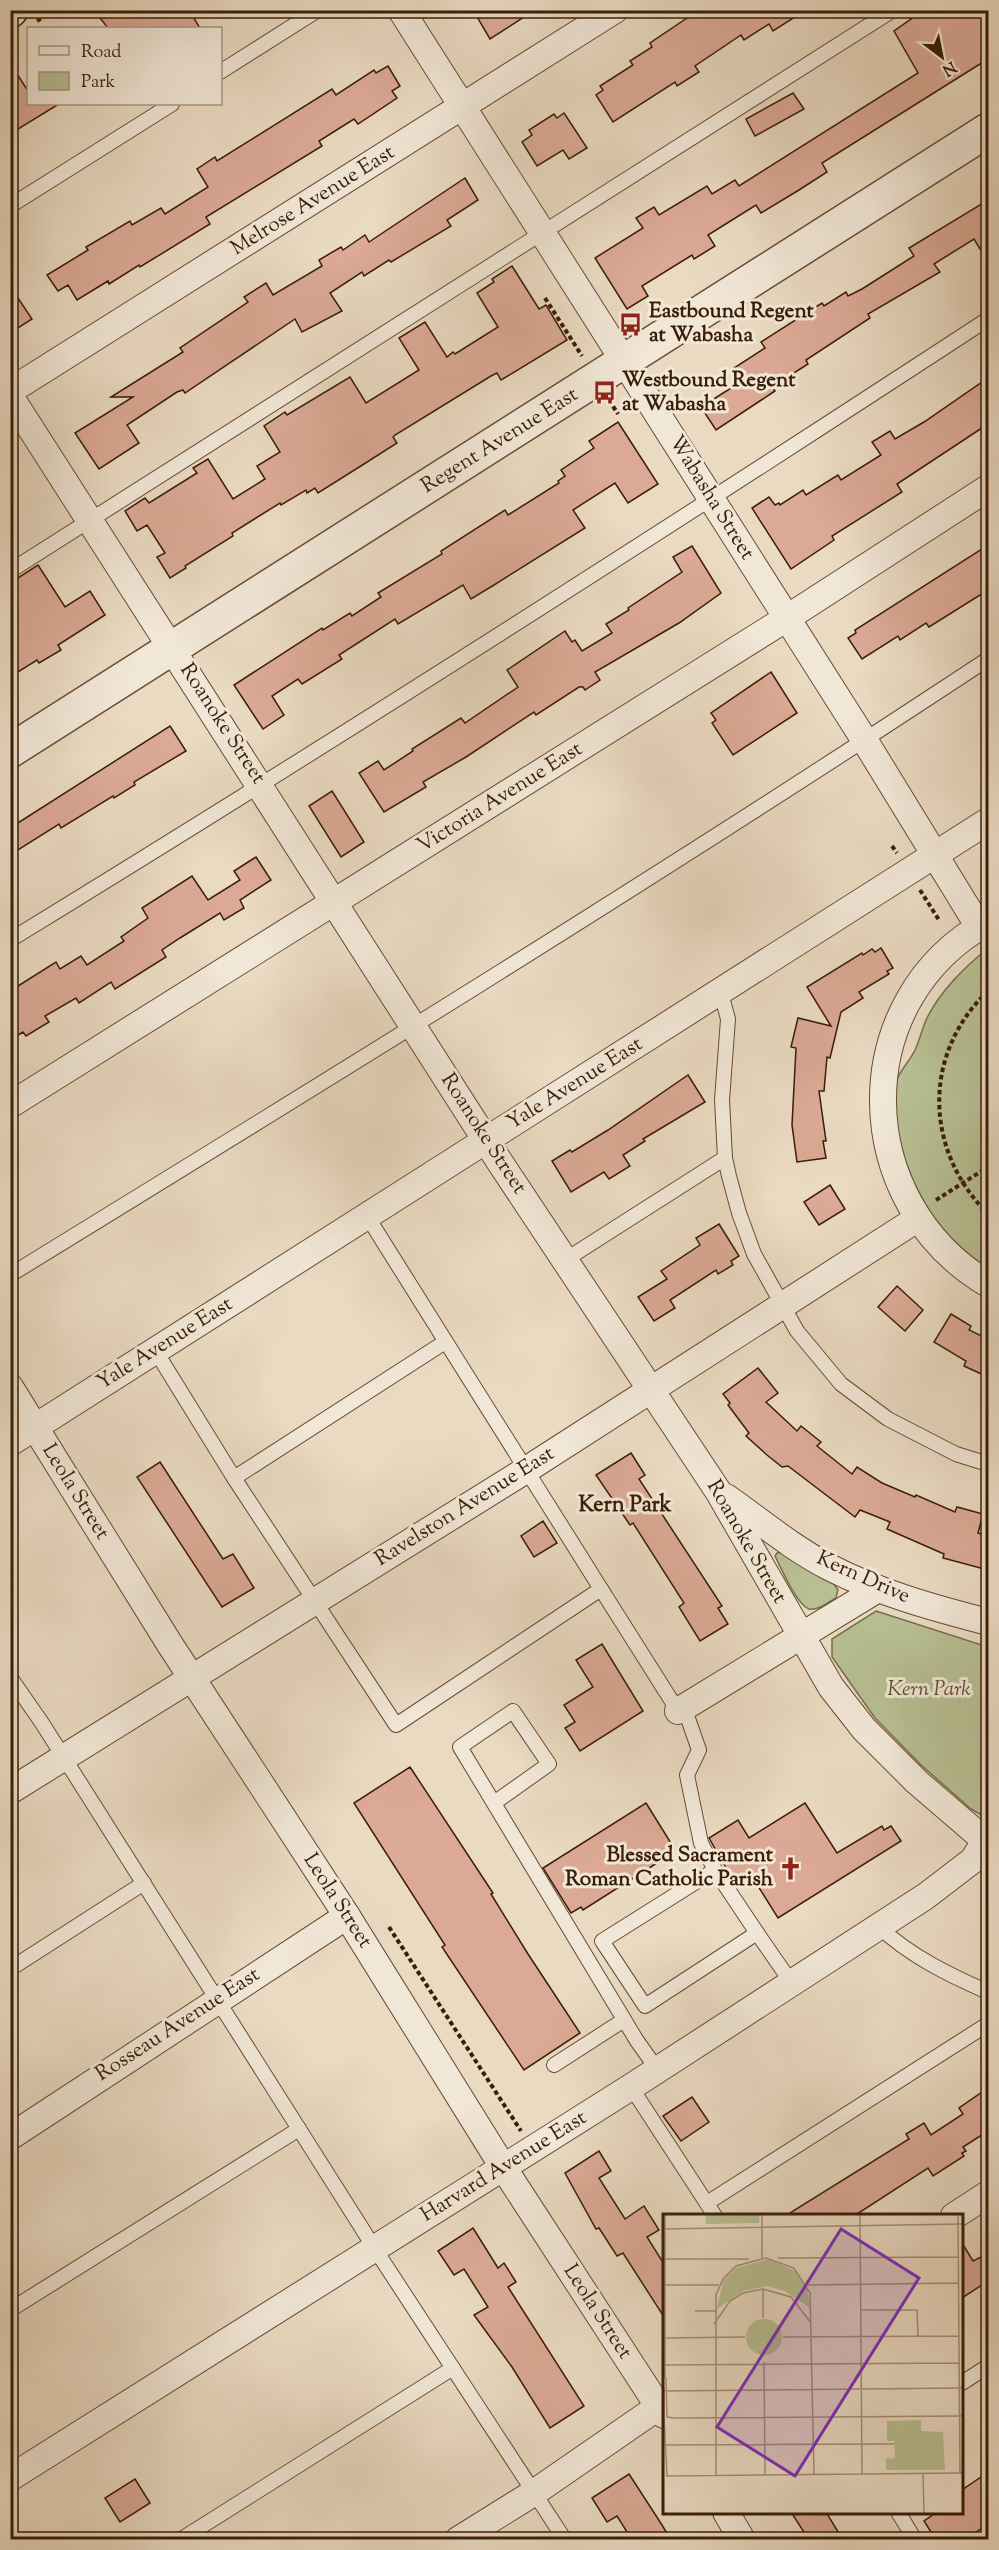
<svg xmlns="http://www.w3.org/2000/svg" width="999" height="2550" font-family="'Sorts Mill Goudy',serif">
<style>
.green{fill:#b7bf93;stroke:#786e4c;stroke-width:1.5}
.building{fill:#dba995;stroke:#3a1d06;stroke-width:1.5}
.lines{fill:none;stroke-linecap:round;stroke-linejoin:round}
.service-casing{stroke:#664c35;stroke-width:16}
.minor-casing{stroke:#664c35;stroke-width:28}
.tertiary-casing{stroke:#664c35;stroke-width:36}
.secondary-casing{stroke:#3a1d06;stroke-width:36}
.path{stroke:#3a1d06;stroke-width:4;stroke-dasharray:4.5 3;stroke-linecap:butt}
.service{stroke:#f1e7d7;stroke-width:14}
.minor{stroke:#f1e7d7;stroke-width:26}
.tertiary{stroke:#f1e7d7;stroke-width:33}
.secondary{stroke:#f1e7d7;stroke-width:33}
.labels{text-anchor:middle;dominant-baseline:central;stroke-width:6;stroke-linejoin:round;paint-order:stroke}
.street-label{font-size:21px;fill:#3a1d06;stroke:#f1e7d7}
.poi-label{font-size:21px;font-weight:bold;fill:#3a1d06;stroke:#f1e7d7;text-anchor:start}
.park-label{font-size:21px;font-style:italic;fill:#604e30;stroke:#f1e7d7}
.neighbourhood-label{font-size:22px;font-weight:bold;fill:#3a1d06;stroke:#f1e7d7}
.inset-road{fill:none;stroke:#a48e77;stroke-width:1.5}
.view{fill:#7b2cbf;fill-opacity:0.15;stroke:#7b2cbf;stroke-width:3}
.inset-edge{fill:none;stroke:#3a1d06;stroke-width:3}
</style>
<rect width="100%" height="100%" fill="#eadac2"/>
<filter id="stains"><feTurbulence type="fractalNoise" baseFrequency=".00333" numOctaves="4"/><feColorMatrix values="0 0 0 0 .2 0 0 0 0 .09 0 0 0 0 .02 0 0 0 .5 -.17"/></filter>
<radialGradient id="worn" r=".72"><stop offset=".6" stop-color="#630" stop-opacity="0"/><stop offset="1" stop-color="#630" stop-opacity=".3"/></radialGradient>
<g class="green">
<path d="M 988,948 L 988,1268 C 939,1237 909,1188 898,1132 C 895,1117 892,1096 896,1082 C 899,1071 910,1061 915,1050 C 919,1041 922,1030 926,1020 C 940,991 964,968 988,948 Z"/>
<path d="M 782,1552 L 833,1583 L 838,1590 L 836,1598 C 828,1602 818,1611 809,1609 C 797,1605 781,1568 775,1556 L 777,1553 Z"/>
<polygon points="876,1611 988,1647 988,1819 971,1809 921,1765 875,1718 832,1657 832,1639"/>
</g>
<g class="building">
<polygon points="111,10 189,10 200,28 108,28 100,18"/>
<polygon points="473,10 535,10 490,39"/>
<polygon points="699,10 806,10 773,31 769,24 744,40 741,35 695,66 699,72 677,86 675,82 613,122 596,95 603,90 600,86 633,65 630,61 652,47 650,43"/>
<polygon points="924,10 988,10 988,59 822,163 827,172 799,190 761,213 756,205 708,235 715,246 694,259 692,255 642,286 648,296 627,309 595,258 643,228 636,218 654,207 659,215 707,186 712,194 735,180 739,186 918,73 894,31"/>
<polygon points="10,63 28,91 28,104 59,104 10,134"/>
<polygon points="388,66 400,86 392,91 397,98 358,124 354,119 319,141 322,146 206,217 210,224 140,267 139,265 109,284 108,281 77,300 68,285 58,291 47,275 88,250 86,247 130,221 132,225 161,208 165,214 208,187 197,169 215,157 217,161 332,89 336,95 374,70 376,73"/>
<polygon points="793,93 804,109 755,136 746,119"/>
<polygon points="564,113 587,148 569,159 563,150 537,166 522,142 532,135 529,130 554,114 557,118"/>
<polygon points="465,178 478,200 447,220 451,226 391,262 389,260 364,276 362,272 330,293 342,311 302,332 295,319 185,393 183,390 177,392 127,425 139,443 99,469 75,433 133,397 111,397 183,352 180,348 248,302 244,297 266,283 273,295 322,266 319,260 341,247 343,250 365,235 369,242"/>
<polygon points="988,200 988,262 974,239 934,264 940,272 868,314 870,318 806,360 808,364 772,387 775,391 716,430 701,407 739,383 731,370 765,348 761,342 822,303 824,306 846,292 848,296 862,289 914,256 909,248"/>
<polygon points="512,266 539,309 546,305 567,340 501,380 497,373 491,376 395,435 393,437 397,443 364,464 318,493 315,488 307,493 306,490 281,505 280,503 232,533 233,536 185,566 186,568 170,578 157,557 165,553 147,525 137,531 125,511 145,498 149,503 197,473 193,468 208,459 233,499 265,479 257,466 280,452 264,426 285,412 287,415 350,377 366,403 419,370 399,338 425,322 447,357 453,352 455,354 498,327 477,293 494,282 492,279"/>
<polygon points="10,286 32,319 10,333"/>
<polygon points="988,378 988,424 897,484 902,492 832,536 834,540 791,569 752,508 769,497 775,505 779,503 780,505 803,490 806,495 838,475 841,480 881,455 872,442 890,431 895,439 924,422"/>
<polygon points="618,422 658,484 628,503 615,483 573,510 585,528 494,585 471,599 463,585 398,624 395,619 339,655 342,659 302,684 298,679 272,696 284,715 263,729 234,685 322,628 323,630 350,613 352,616 381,597 378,593 442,554 441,551 505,510 508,515 559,483 558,481 565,476 561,470 594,448 589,441"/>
<polygon points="988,545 988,590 929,627 926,623 900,640 898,636 862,659 848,638 856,633 855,630"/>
<polygon points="692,546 721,593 679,623 595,672 600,680 585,690 583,687 579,687 536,715 534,712 466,757 423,782 426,787 384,812 359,773 378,761 384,770 413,751 412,749 461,718 465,723 518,687 507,670 565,631 572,642 575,640 582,651 612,633 606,624 629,610 628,608 682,572 673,557"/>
<polygon points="38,565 65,607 90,591 105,615 58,645 61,650 39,663 37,660 10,677 10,583"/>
<polygon points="771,672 797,713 733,755 712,723 716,720 711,713"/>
<polygon points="170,726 186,751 134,782 135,785 114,798 113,796 61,828 59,824 10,855 10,828"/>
<polygon points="332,791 364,842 341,857 309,806"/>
<polygon points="256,857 271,880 240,900 244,908 224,920 220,913 180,938 162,950 166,957 115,989 111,982 79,1003 76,998 45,1016 49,1022 26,1036 23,1032 10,1040 10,991 56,962 60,969 81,956 87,965 124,941 121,937 148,918 142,908 192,876 208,900 240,880 234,871"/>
<polygon points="881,948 893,968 887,971 889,974 859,992 863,998 841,1012 830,1058 827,1057 824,1091 819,1091 826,1141 823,1141 826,1158 797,1162 792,1125 796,1048 791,1047 798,1018 831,1026 807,987 862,953 863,955 872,949 875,952"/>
<polygon points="688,1075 705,1102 643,1139 645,1141 623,1155 630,1166 609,1179 604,1172 571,1192 552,1161 570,1150 572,1152 608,1130"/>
<polygon points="830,1185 845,1209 819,1225 804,1202"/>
<polygon points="719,1224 739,1256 731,1261 733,1265 718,1274 716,1270 670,1300 675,1308 654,1321 638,1297 667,1279 661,1271 700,1245 696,1238"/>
<polygon points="897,1286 923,1310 905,1331 878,1307"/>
<polygon points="951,1314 971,1326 969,1330 988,1339 988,1377 964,1366 966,1361 934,1342"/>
<polygon points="758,1368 778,1393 766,1402 797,1431 801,1426 821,1442 817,1446 852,1474 857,1467 882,1483 915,1497 916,1495 955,1512 957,1507 983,1514 978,1533 988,1536 988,1570 943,1558 944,1554 887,1529 890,1522 860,1510 855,1517 788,1466 782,1467 767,1455 746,1436 749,1433 728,1405 730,1403 723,1394"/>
<polygon points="631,1453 645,1475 639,1479 722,1606 718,1608 728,1624 700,1641 679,1607 684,1603 633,1523 630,1525 596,1475"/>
<polygon points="160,1462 223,1559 233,1554 254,1588 222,1607 137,1477"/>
<polygon points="543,1521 557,1543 534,1557 521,1536"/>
<polygon points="602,1644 643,1711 580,1751 565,1728 575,1722 564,1705 593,1687 576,1660"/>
<polygon points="410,1767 493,1893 491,1894 528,1954 580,2033 524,2070 442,1947 445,1945 354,1803"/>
<polygon points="646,1803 674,1848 663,1855 665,1858 583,1910 581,1907 571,1913 543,1868"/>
<polygon points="805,1803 837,1853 882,1826 884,1830 891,1826 901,1841 778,1918 753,1878 737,1887 709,1838 738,1820 749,1838"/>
<polygon points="988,2088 988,2131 963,2147 966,2151 962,2153 964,2156 933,2176 928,2168 854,2216 785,2216 909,2139 906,2134 924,2123 931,2135 963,2114 959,2108"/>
<polygon points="692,2097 709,2122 681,2141 663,2116"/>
<polygon points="599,2151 611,2171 599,2178 625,2219 644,2206 659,2230 647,2237 664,2264 664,2317 623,2253 617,2256 599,2228 596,2229 565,2173"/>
<polygon points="473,2228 498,2268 504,2263 516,2282 508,2287 584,2406 550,2428 512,2367 474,2315 488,2307 464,2269 454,2275 438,2251"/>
<polygon points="962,2243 973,2261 981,2257 988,2269 988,2281 962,2298"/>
<polygon points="629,2474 662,2525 671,2540 632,2540 617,2516 607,2522 592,2498"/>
<polygon points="981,2477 988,2488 988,2524 964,2540 936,2540 924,2521 937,2512 962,2512 962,2490"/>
<polygon points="135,2479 150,2503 120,2522 105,2498"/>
<polygon points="791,2512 826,2512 843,2540 809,2540"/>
</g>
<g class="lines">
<defs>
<g id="service">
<polyline points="220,72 318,10"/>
<polyline points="10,206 172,104"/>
<polyline points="10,571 893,10"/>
<path d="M 10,940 C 340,738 665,530 988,319"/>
<polyline points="721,993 728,1019 722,1100 725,1158 729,1176 739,1213 754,1254 797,1331 841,1384 888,1419 956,1454 988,1464"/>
<polyline points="565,1260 725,1158"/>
<path d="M 10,1275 C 339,1073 667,871 988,659"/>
<polyline points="155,1350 234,1478 396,1725 601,1589 367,1216"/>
<polyline points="234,1478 445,1342"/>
<polyline points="601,1589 678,1711"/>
<polyline points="10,1677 42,1723 375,2249 565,2540"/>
<polyline points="684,1707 699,1750 687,1775 701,1843 715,1870 757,1933 645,2006 602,1941 715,1870"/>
<polyline points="494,1803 549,1764 513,1711 460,1747 637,2041 657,2069"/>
<path d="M 878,1926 C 910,1956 949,1975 988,1992"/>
<polyline points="757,1933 791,1982"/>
<polyline points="10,1969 144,1883"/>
<polyline points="554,2065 624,2020"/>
<polyline points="631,2087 715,2216"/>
<polyline points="707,2203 988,2024"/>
<polyline points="10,2310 299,2129"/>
<polyline points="962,2383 988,2366"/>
<polyline points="898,2512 915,2540"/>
<polyline points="180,2540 453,2368"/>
</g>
<g id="minor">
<polyline points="401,10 865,741 979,927"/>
<polyline points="10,391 615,10"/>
<polyline points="10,396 501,1164 718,1491 831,1687 864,1729 917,1782 988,1843"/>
<path d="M 988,922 C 845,1001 851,1203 988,1284"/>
<polyline points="10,1105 787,618 988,488"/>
<polyline points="10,1387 169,1643 347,1916 503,2167 664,2415"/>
<polyline points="10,1443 988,821"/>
<path d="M 726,1497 C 759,1520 792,1548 829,1567 C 879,1593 934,1608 988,1622"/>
<polyline points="678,1711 878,1589"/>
<polyline points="10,1791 526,1470 917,1219"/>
<polyline points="10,2137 347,1916"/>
<polyline points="954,2216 988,2194"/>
<polyline points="10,2478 631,2087 926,1896 973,1860 985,1841"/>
<polyline points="726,2512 742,2540"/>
<polyline points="458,2540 535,2492 664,2403"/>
</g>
<polyline id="tertiary" points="10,751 988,130"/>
<polyline id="secondary" points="10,11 11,10"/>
</defs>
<use href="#service" class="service-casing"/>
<use href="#minor" class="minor-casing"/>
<use href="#tertiary" class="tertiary-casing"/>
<use href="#secondary" class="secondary-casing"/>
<g class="path">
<polyline points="37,21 54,10"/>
<polyline points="545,298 582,356"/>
<polyline points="609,400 618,414"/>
<polyline points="892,846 897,853"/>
<polyline points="920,890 939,920"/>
<path d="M 988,991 C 922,1054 924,1150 988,1214"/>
<polyline points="936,1200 988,1167"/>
<polyline points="389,1927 521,2131"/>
</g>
<use href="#service" class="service"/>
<use href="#minor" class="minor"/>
<use href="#tertiary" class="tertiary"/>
<use href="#secondary" class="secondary"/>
</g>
<defs>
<symbol id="bus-bare" viewBox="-9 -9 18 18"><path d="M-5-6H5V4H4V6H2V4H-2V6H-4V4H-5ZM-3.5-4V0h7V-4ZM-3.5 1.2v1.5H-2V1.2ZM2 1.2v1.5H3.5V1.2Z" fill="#8f2418" stroke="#f1e7d7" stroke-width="2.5" paint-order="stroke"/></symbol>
<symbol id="church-bare" viewBox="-9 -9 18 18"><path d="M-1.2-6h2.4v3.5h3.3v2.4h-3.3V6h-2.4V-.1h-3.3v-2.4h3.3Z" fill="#8f2418" stroke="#f1e7d7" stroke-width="2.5" paint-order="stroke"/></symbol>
</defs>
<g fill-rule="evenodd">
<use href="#bus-bare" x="614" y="308" width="33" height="33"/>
<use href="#bus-bare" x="588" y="376" width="33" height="33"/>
<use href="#church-bare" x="774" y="1852" width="33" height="33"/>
</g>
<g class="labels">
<g class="street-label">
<text transform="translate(313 201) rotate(-32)">Melrose Avenue East</text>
<text transform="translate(500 441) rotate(-32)">Regent Avenue East</text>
<text transform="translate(711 498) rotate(58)">Wabasha Street</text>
<text transform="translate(222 724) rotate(57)">Roanoke Street</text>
<text transform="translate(500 798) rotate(-32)">Victoria Avenue East</text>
<text transform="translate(575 1084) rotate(-32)">Yale Avenue East</text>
<text transform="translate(483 1134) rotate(57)">Roanoke Street</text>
<text transform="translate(165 1344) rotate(-32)">Yale Avenue East</text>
<text transform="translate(75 1492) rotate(58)">Leola Street</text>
<text transform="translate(465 1507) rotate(-32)">Ravelston Avenue East</text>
<text transform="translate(746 1542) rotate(60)">Roanoke Street</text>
<text transform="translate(863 1578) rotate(24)">Kern Drive</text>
<text transform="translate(337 1901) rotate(57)">Leola Street</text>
<text transform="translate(178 2025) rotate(-33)">Rosseau Avenue East</text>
<text transform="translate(504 2167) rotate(-32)">Harvard Avenue East</text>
<text transform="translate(597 2312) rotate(57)">Leola Street</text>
</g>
<g class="poi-label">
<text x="649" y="312">Eastbound Regent<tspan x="649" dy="24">at Wabasha</tspan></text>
<text x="622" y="381">Westbound Regent<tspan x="622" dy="24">at Wabasha</tspan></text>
<text x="773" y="1856" text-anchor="end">Blessed Sacrament<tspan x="773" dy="24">Roman Catholic Parish</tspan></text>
</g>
<g class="park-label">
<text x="929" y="1690">Kern Park</text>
</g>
<g class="neighbourhood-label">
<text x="625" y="1506">Kern Park</text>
</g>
</g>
<g transform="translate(663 2214)">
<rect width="300" height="300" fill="#eadac2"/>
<path d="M 42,0 L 97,0 L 96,9 L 43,10 ZM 106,45 L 132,57 L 144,74 L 147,94 L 122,77 L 104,72 L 80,77 L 54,95 L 60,67 L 73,54 ZM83 123a18 18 0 1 1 36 0a18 18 0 1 1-36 0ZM 258,206 L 258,217 L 280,218 L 282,256 L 223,256 L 223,245 L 232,244 L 231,227 L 224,227 L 224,207 Z" fill="#b7bf93"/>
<path class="inset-road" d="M 2,0 L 2,165M 99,0 L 99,44M 197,0 L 199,260M 295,0 L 297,259M 0,15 L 300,10M 115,44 L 295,43M 1,45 L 86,45M 2,71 L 56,71M 145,71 L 296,69M 100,75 L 100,104M 198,96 L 254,96 L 255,122M 32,97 L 54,97M 51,110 L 67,87 L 80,79 L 100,75 L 128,83 L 148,109M 120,123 L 296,122M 3,124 L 82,123M 101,148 L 102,261M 0,151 L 296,149M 3,164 L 4,203 L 11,204 L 300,202M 0,177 L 300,174M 1,203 L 1,174M 1,203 L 4,262 L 300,259M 0,231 L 231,230M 260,260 L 261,300M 53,261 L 53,81 L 60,65 L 73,52 L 103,44 L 131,54 L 147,79 L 151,260"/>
<path class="view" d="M 178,15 L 256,64 L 132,262 L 54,213 Z"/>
<rect width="300" height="300" class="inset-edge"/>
</g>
<rect width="999" height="2550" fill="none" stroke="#eadac2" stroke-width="36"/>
<rect x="12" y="12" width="975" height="2526" fill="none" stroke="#3a1d06" stroke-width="3"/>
<rect x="18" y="18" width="963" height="2514" fill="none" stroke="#3a1d06" stroke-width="1.5"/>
<rect x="27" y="27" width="195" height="78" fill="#f1e7d7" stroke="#a89683" stroke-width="1.5"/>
<rect x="39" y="46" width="30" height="9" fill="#f1e7d7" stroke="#a89683" stroke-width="1.5"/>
<text x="81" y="57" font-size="18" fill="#3a1d06">Road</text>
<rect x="39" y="72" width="30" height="18" fill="#b7bf93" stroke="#a89683" stroke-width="1.5"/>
<text x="81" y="87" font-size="18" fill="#3a1d06">Park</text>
<g transform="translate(942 57) rotate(148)" stroke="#f1e7d7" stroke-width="4.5" paint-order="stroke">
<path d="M0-4.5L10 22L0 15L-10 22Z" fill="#3a1d06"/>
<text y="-9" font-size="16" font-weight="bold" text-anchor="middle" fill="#3a1d06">N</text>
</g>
<rect width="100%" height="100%" filter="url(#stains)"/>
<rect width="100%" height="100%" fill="url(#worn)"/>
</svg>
